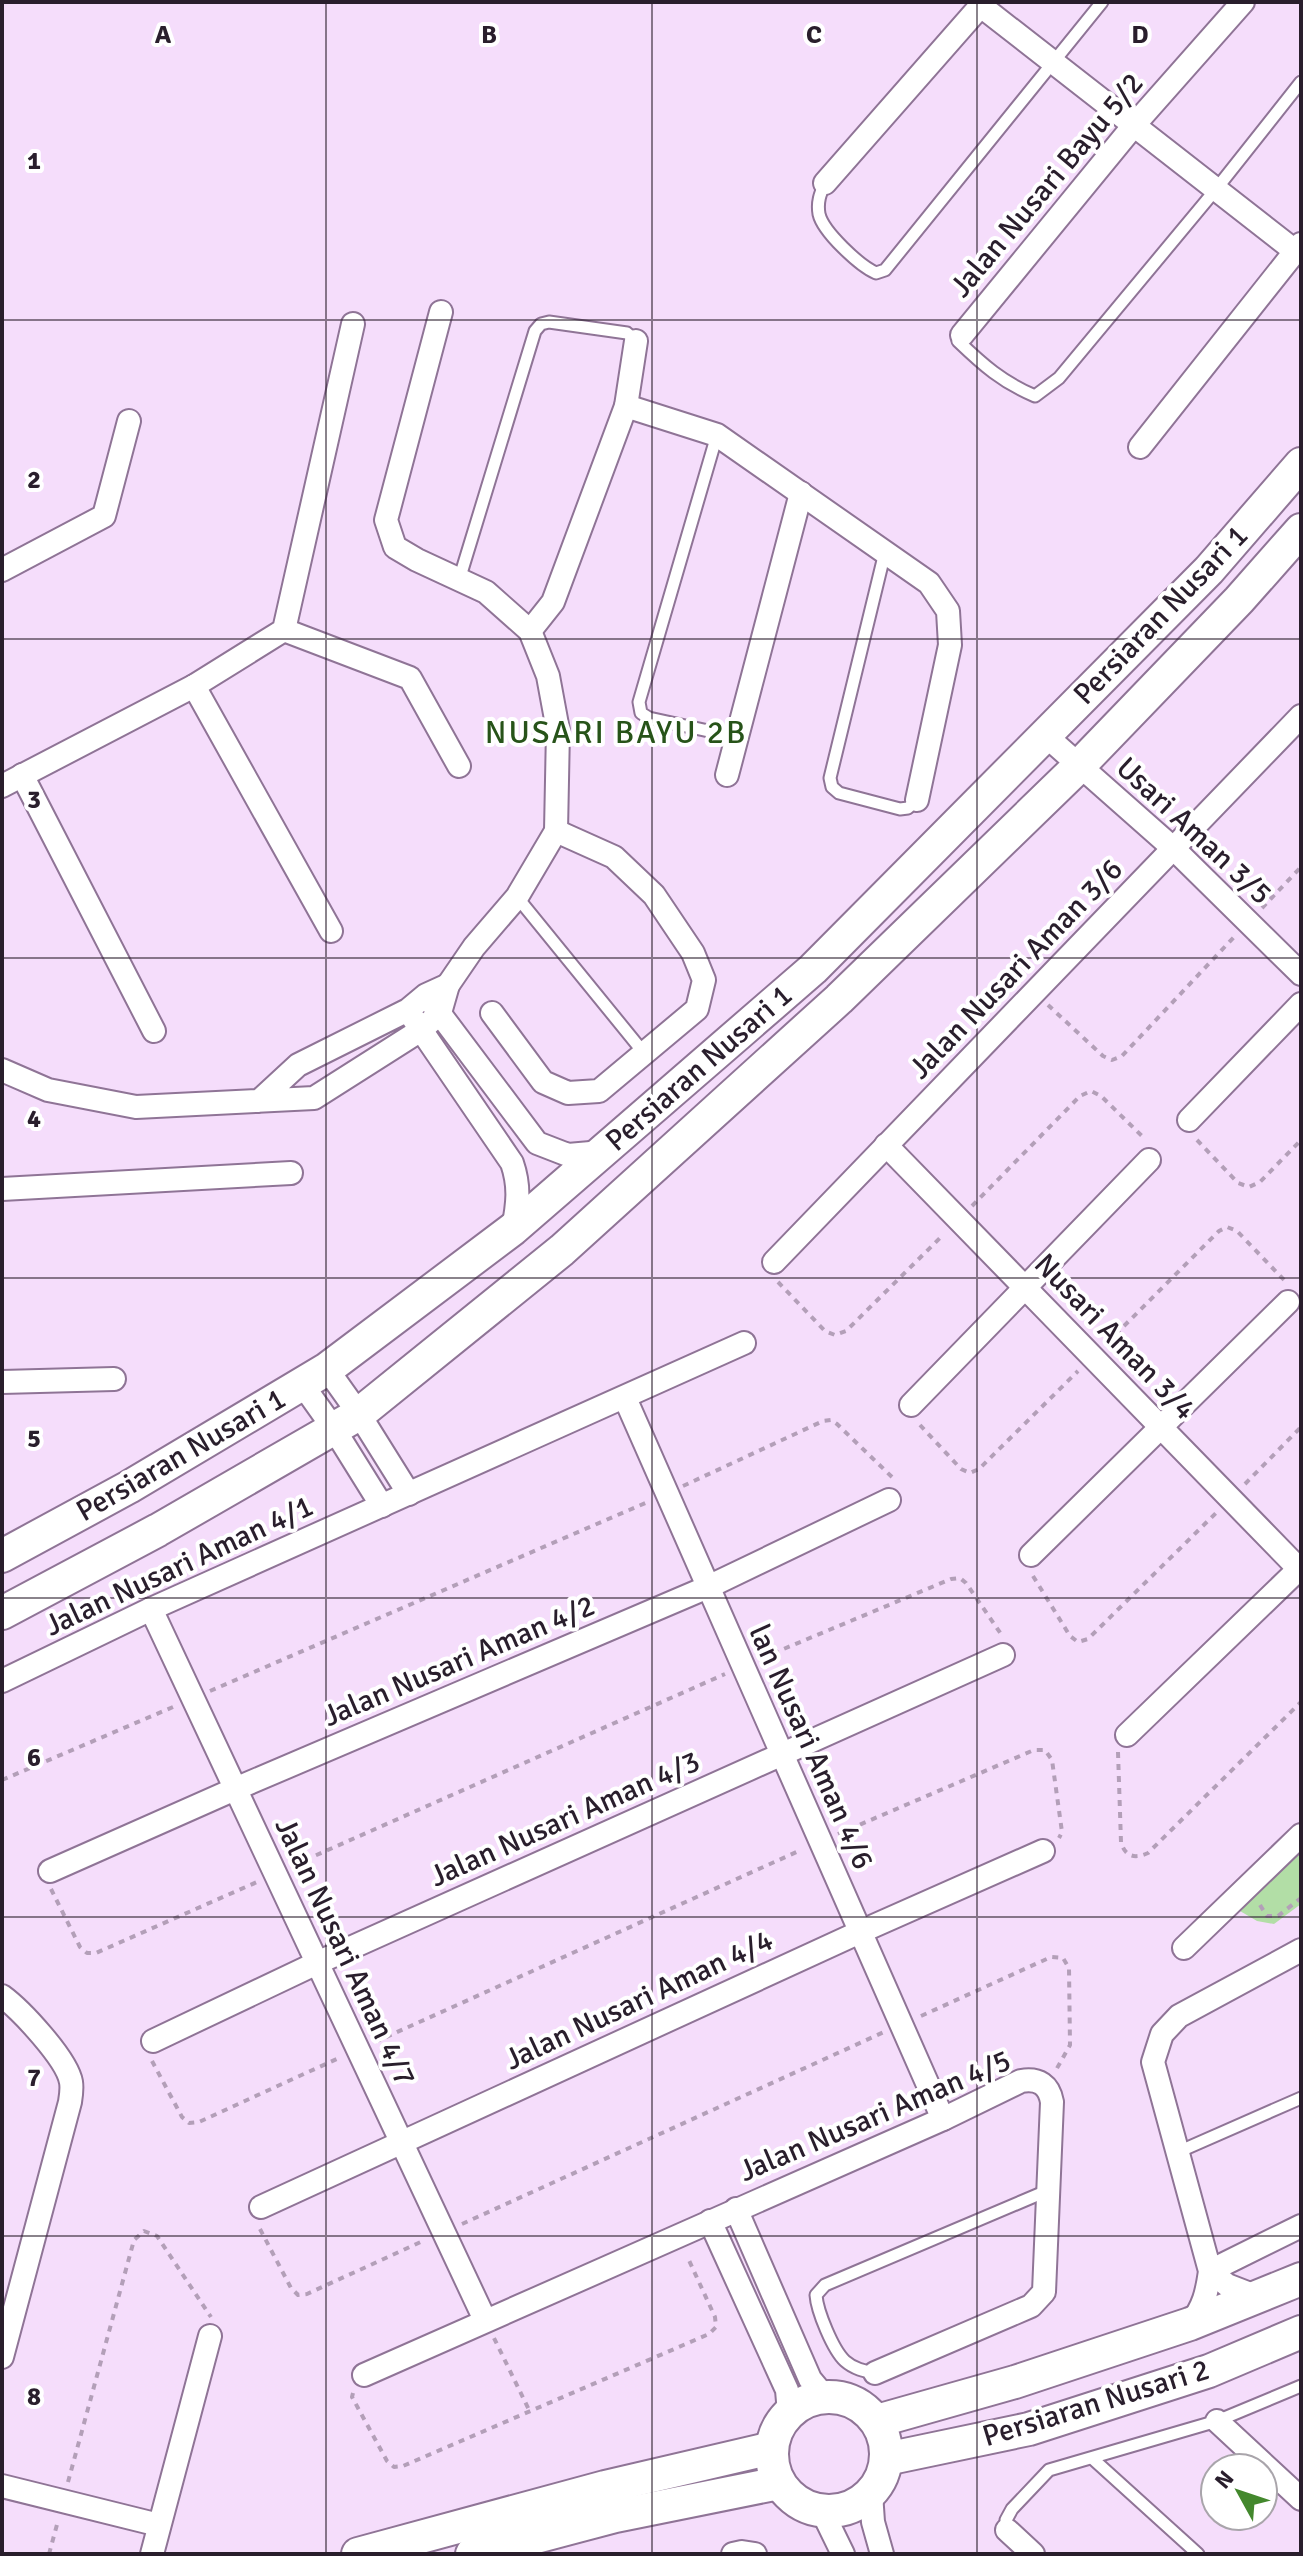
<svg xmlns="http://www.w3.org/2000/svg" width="1303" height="2556" font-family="Signika,sans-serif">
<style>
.green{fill:#b2dea6}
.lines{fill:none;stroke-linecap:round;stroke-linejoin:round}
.lane-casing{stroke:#8f7496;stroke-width:15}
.street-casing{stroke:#8f7496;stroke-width:26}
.secondary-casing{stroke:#8f7496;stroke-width:36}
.path{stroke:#b39fb8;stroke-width:4;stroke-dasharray:6 6;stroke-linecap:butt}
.lane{stroke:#fff;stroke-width:11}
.street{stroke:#fff;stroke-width:22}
.secondary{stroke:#fff;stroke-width:32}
.grid{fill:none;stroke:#291e2c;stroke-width:2;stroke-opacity:0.55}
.labels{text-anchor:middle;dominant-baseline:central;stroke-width:8;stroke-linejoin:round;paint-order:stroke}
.street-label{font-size:30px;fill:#291e2c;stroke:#fff}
.neighbourhood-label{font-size:32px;letter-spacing:2px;fill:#275319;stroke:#fff}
.grid-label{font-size:26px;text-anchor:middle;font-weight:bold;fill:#291e2c;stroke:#fff;stroke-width:8;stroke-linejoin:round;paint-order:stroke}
</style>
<rect width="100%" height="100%" fill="#f5ddfb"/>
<polygon class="green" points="1301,1845 1301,1904 1274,1924 1257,1921 1240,1911 1256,1888"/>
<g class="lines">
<defs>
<g id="lane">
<path d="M 825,183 C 820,194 817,202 819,214 C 823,232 860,266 876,273 L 885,270 L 1102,2"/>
<path d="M 962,335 L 958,341 C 983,365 1002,382 1035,396 L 1059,378 L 1217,188 L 1301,82"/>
<polyline points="717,435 639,702 641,713 649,718 736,737"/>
<polyline points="885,552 830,778 832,787 839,793 900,809 908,808 917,800"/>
<polyline points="459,580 535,331 541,324 549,322 627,333 636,341"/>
<polyline points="517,897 644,1053"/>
<polyline points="1178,2152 1301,2098"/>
<path d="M 875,2373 C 864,2371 854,2369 845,2361 C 833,2350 817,2311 816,2295 L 825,2285 L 1049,2190"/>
<polyline points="1093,2459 1198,2554"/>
<polyline points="1007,2530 1006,2520 1012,2509 1049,2470 1217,2421 1301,2386"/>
</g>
<g id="street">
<polyline points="981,6 1295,251"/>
<polyline points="825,183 984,2"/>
<polyline points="441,312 386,520 395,547 417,560 486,592 530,631 548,676 558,730 556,831 517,897 474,947 448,985"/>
<polyline points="962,335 1135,124 1243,2"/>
<polyline points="626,406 717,435 929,583 948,611 950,645 917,800"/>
<polyline points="1140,447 1301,244"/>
<polyline points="2,570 104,516 129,421"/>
<polyline points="284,630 410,678 459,766"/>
<polyline points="530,631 553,602 626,406 636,341"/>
<polyline points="194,686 331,931"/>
<polyline points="1045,735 1174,849 1301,974"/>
<polyline points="22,775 154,1031"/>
<polyline points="727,775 801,493"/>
<polyline points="2,786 194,686 284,630 353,324"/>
<polyline points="431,1002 537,1143 568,1155 602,1152"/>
<polyline points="492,1013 543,1082 568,1093 599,1091 697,1009 704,980 693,953 654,895 614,857 556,831"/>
<path d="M 413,1018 L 512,1163 C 520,1186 518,1204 513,1229"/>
<polyline points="2,1070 48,1090 136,1107 314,1098 421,1030 440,1013 448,985 426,995 408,1010 298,1065 259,1101"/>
<polyline points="1189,1120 1301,1004"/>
<polyline points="886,1145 1301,1571"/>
<polyline points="2,1189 291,1173"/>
<polyline points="774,1262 1301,716"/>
<polyline points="327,1369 359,1414 409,1494"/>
<polyline points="2,1382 114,1379"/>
<polyline points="302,1384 334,1429 382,1506"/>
<polyline points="625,1398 943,2119"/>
<polyline points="911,1405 1149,1160"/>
<polyline points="1031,1555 1288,1302"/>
<polyline points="151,1609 485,2320"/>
<polyline points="2,1681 151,1609 744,1343"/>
<polyline points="1127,1735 1301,1567"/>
<polyline points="50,1871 235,1789 708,1587 889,1500"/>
<polyline points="1184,1948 1301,1835"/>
<path d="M 2,1996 C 21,2010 67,2059 71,2082 C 72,2088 71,2096 70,2102 L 2,2357"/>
<polyline points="153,2041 317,1963 1003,1655"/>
<polyline points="261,2207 860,1932 1043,1851"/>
<polyline points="736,2209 810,2379 825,2397"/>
<polyline points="710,2221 787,2390 789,2413"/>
<polyline points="1210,2271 1301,2226"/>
<polyline points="1210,2271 1227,2285 1258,2297"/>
<path d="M 1190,2324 C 1204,2307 1207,2292 1210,2271 L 1153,2062 L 1162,2034 L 1179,2016 L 1301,1950"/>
<path d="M 364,2375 L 943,2119 L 1021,2081 C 1039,2078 1049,2085 1052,2102 L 1044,2292 L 1031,2306 L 875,2373"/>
<polyline points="1217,2421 1301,2499"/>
<polyline points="2,2486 159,2525"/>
<polyline points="871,2493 873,2522 882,2554"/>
<polyline points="822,2511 843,2554"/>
<polyline points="1007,2530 1033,2554"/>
<polyline points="152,2554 210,2336"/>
<polyline points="733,2554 742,2552 755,2554"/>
</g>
<g id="secondary">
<polyline points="2,1556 129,1487 327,1369 513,1229 813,969 1209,570 1301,464"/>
<polyline points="2,1613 158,1530 359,1414 562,1250 839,999 1079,766 1239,600 1301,530"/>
<circle cx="829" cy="2454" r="57"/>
<polyline points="877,2421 1015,2382 1190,2324 1301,2279"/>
<polyline points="886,2459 1029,2429 1209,2371 1301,2332"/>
<polyline points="358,2554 605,2487 772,2448"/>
<polyline points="472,2554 615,2516 779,2483"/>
</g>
</defs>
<use href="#lane" class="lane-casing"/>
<use href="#street" class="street-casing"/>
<use href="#secondary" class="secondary-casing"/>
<g class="path">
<polyline points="1262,908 1301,867"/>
<polyline points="1048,1005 1103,1056 1112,1060 1122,1056 1234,937"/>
<polyline points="1197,1140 1238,1183 1249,1187 1260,1182 1301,1140"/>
<polyline points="972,1206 1080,1096 1091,1091 1101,1096 1145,1139"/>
<polyline points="778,1282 825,1331 835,1335 846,1331 943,1235"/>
<polyline points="1107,1343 1219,1231 1227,1227 1237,1231 1285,1281"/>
<polyline points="920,1425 961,1469 970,1473 979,1469 1078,1371"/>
<polyline points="1245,1484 1301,1427"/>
<polyline points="683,1486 823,1421 831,1420 837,1424 893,1478"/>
<polyline points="1033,1576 1070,1636 1078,1642 1088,1639 1216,1513"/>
<polyline points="762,1658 951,1579 960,1578 966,1583 1001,1634"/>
<polyline points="210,1691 650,1501"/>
<path d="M 1118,1752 L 1121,1842 C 1125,1857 1135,1859 1148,1853 L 1301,1702"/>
<polyline points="2,1780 173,1707"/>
<polyline points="838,1834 1034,1750 1045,1750 1052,1760 1062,1832 1059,1838"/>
<polyline points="294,1865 725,1674"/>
<polyline points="51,1889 80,1947 87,1953 96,1953 257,1882"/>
<polyline points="1260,1905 1267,1916 1278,1916 1301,1898"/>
<polyline points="921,2016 1051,1957 1063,1958 1069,1968 1070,2045 1056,2070"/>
<polyline points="375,2042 801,1850"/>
<polyline points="152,2061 182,2117 189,2123 199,2122 341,2057"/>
<polyline points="462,2224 884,2032"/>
<polyline points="260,2229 291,2288 298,2295 307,2294 425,2240"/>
<polyline points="494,2338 530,2412"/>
<polyline points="353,2393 352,2397 387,2461 394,2467 403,2466 709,2334 716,2327 715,2317 687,2256"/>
<polyline points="68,2482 134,2240 144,2231 157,2236 211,2317"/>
<polyline points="49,2554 58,2521"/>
</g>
<use href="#lane" class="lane"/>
<use href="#street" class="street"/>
<use href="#secondary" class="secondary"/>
</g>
<path class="grid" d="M 326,2 L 326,2554M 652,2 L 652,2554M 977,2 L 977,2554M 2,320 L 1301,320M 2,639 L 1301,639M 2,958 L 1301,958M 2,1278 L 1301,1278M 2,1598 L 1301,1598M 2,1917 L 1301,1917M 2,2236 L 1301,2236"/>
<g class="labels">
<g class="street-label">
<text transform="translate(1047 185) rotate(-50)">Jalan Nusari Bayu 5/2</text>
<text transform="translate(1161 615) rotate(-46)">Persiaran Nusari 1</text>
<text transform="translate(1194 831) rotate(43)">Usari Aman 3/5</text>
<text transform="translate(1016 969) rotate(-46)">Jalan Nusari Aman 3/6</text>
<text transform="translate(699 1068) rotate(-41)">Persiaran Nusari 1</text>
<text transform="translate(1115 1337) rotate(46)">Nusari Aman 3/4</text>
<text transform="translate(181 1455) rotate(-30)">Persiaran Nusari 1</text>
<text transform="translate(179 1566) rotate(-25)">Jalan Nusari Aman 4/1</text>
<text transform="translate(459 1661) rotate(-23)">Jalan Nusari Aman 4/2</text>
<text transform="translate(811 1747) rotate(66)">lan Nusari Aman 4/6</text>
<text transform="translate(565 1819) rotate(-24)">Jalan Nusari Aman 4/3</text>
<text transform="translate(345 1952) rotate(65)">Jalan Nusari Aman 4/7</text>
<text transform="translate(639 2000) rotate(-25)">Jalan Nusari Aman 4/4</text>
<text transform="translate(875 2116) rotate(-23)">Jalan Nusari Aman 4/5</text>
<text transform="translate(1096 2403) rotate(-17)">Persiaran Nusari 2</text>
</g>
<g class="neighbourhood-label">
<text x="616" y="732">NUSARI BAYU 2B</text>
</g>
</g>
<g class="grid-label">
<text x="163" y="43">A</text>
<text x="489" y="43">B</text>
<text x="814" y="43">C</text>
<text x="1140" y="43">D</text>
<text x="34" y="169">1</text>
<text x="34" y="488">2</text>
<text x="34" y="808">3</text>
<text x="34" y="1127">4</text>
<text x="34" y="1447">5</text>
<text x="34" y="1766">6</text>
<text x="34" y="2086">7</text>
<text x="34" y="2405">8</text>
</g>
<rect width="1303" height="2556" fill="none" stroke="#291e2c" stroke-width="8"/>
<g transform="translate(1239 2492) rotate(310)"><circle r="38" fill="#ffffff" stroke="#a9a5ab" stroke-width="2"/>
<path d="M0-6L14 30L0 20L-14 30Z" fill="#43882d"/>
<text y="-12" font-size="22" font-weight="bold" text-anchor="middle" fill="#291e2c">N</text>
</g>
</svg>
